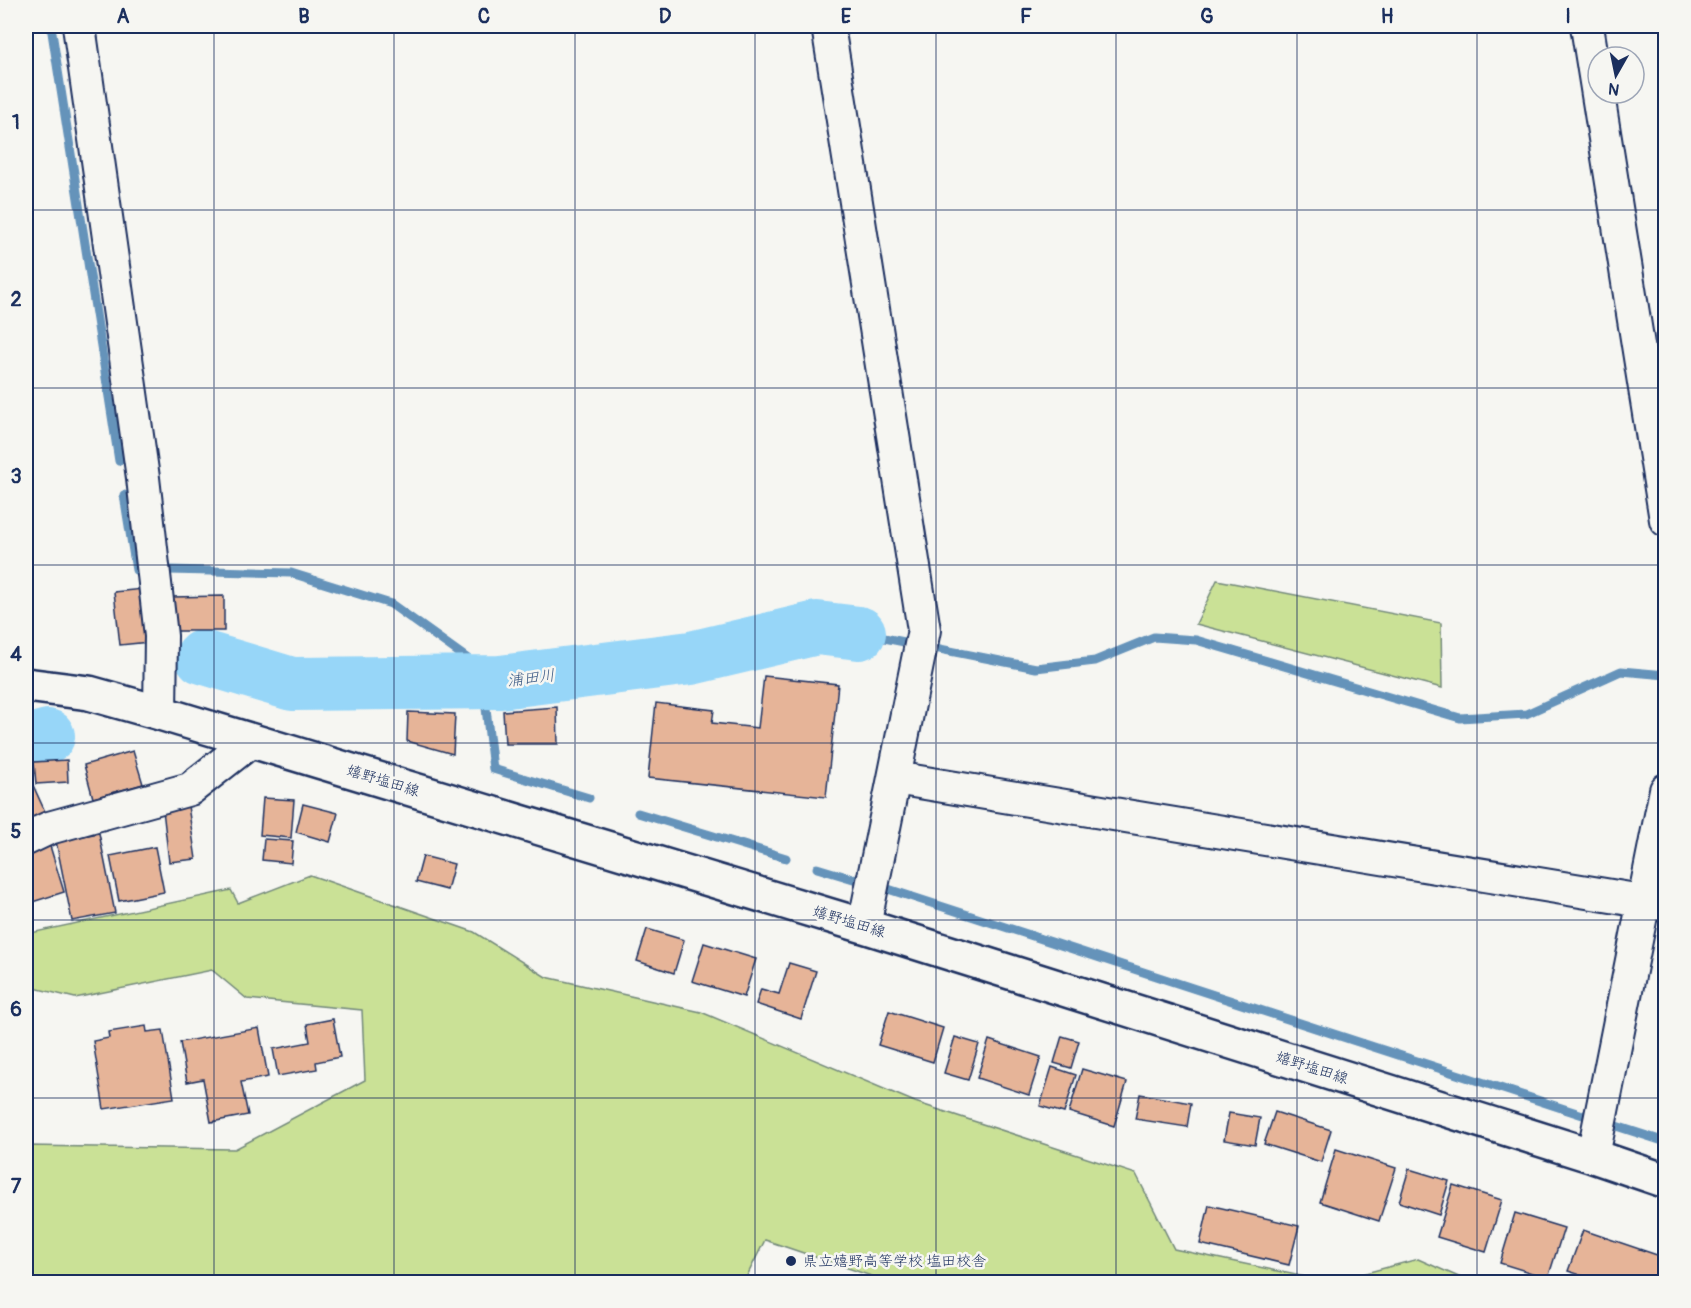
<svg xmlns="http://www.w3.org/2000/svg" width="1691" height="1308" font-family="Pangolin,'Klee One',sans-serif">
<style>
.green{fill:#cae196;stroke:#72887a;stroke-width:1.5}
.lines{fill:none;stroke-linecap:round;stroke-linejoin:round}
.stream{stroke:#6593ba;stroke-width:9}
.river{stroke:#97d6f8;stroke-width:54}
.building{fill:#e6b498;stroke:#1b2f5e;stroke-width:1.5}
.street-casing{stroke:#1b2f5e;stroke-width:36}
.primary-casing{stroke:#1b2f5e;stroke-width:38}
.street{stroke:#f6f6f2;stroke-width:32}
.primary{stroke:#f6f6f2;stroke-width:33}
.grid{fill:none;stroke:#1b2f5e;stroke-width:1.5;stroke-opacity:0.55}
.poi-dot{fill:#1b2f5e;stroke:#f6f6f2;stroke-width:2}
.labels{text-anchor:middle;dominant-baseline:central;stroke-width:5;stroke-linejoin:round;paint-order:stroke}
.street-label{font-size:15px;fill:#1b2f5e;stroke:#f6f6f2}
.poi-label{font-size:15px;fill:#1b2f5e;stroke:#f6f6f2;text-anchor:start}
.water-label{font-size:16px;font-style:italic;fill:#3a5984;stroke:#f6f6f2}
.neatline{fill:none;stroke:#1b2f5e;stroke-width:2}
.grid-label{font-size:20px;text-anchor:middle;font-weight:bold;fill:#1b2f5e}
</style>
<rect width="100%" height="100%" fill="#f6f6f2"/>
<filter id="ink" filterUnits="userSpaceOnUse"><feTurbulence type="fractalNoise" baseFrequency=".0167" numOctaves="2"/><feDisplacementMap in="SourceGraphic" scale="12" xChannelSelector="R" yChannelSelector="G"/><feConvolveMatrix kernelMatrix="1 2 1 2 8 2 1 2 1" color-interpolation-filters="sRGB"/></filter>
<g filter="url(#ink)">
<g class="green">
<polygon points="1217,580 1441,623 1442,688 1196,624"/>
<polygon points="310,875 474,932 546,977 701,1012 915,1102 1136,1174 1174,1249 1329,1282 889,1282 765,1240 744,1282 26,1282 26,1146 235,1149 365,1080 362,1010 247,999 212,970 75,998 26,986 26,934 231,890 238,903"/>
<polygon points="1418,1259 1470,1282 1332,1282"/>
</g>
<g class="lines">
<g class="stream">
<polyline points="51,26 119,461"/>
<polyline points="124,495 136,570"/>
<polyline points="169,570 291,573 391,604 500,682"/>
<polyline points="859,633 1036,668 1095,661 1154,637 1196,640 1460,718 1526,714 1621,671 1666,675"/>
<polyline points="483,682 493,769 589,798"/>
<polyline points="638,813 786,858"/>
<polyline points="817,868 860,881"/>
<polyline points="888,889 1589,1117"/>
<polyline points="1613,1125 1666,1142"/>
</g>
<g class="river">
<polyline points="202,657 292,684 500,682 691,658 817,628 859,633"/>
<polyline points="26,742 48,736"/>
</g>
</g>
<g class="building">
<polygon points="143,589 149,642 120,645 114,592"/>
<polygon points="224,596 224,631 171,631 171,597"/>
<polygon points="764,676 838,684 826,797 648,778 656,703 714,710 712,723 758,728"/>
<polygon points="557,707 558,744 505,744 503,711"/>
<polygon points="408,712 455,714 453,754 407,741"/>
<polygon points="133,751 143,784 93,798 84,765"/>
<polygon points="67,760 68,782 36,784 34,762"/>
<polygon points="26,770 47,816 26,826"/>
<polygon points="263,798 294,800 291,838 260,835"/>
<polygon points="303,804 338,813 330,842 296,832"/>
<polygon points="188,806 196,859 169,862 163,810"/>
<polygon points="99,833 115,913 72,921 56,841"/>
<polygon points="264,839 293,841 291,863 262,860"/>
<polygon points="50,846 64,892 26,904 26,853"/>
<polygon points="155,847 164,892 119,901 110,856"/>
<polygon points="423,856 454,864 447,890 416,882"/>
<polygon points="647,929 684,940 674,973 637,961"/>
<polygon points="704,943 756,959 744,997 692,981"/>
<polygon points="789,963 816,971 801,1019 756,1004 761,989 779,994"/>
<polygon points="889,1011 943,1028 933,1062 878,1045"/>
<polygon points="333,1019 340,1057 316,1062 317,1069 278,1076 273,1049 310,1042 307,1024"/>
<polygon points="146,1026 147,1032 163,1030 174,1098 104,1109 93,1041 109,1038 108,1032"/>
<polygon points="259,1028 268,1077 241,1082 248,1115 211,1122 203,1079 187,1082 180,1042"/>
<polygon points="1062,1036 1079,1041 1071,1068 1054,1063"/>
<polygon points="955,1037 979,1044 968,1080 944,1073"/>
<polygon points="989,1040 1041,1057 1029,1095 977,1078"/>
<polygon points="1052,1067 1076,1075 1064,1113 1040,1106"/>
<polygon points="1082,1069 1127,1082 1114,1126 1069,1112"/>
<polygon points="1140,1094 1191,1103 1187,1127 1135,1119"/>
<polygon points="1275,1112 1331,1130 1321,1162 1264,1144"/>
<polygon points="1229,1113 1260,1118 1255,1145 1224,1140"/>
<polygon points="1336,1149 1396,1168 1379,1221 1320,1202"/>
<polygon points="1409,1169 1449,1181 1439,1215 1399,1202"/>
<polygon points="1453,1185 1502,1200 1486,1252 1437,1237"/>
<polygon points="1209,1205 1299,1226 1289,1265 1200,1244"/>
<polygon points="1515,1213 1564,1228 1548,1278 1500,1263"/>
<polygon points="1583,1230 1666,1258 1666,1275 1663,1282 1603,1282 1568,1271"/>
</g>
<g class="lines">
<defs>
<g id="street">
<polyline points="79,26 143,478 161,636 160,713"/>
<polyline points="828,26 924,630 864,926"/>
<polyline points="1587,26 1666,520"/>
<polyline points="895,778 1666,905"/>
<polyline points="26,839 49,828 190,789 251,741"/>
<polyline points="1593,1156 1666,790"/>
</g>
<polyline id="primary" points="26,685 89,693 160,713 864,926 1593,1156 1666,1181"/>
</defs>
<use href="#street" class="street-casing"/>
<use href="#primary" class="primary-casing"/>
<use href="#street" class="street"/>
<use href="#primary" class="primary"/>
</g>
</g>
<path class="grid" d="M 214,26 L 214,1282M 394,26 L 394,1282M 575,26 L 575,1282M 755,26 L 755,1282M 936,26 L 936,1282M 1116,26 L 1116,1282M 1297,26 L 1297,1282M 1477,26 L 1477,1282M 26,210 L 1666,210M 26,388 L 1666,388M 26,565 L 1666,565M 26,743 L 1666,743M 26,920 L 1666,920M 26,1098 L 1666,1098"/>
<circle class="poi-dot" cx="791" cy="1261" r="6"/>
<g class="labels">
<g class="street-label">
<text transform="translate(383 781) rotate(17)">嬉野塩田線</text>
<text transform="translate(849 922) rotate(17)">嬉野塩田線</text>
<text transform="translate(1312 1068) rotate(18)">嬉野塩田線</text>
</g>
<g class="poi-label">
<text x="803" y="1261">県立嬉野高等学校 塩田校舎</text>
</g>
<g class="water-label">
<text transform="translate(531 678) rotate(-7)">浦田川</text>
</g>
</g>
<rect width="1691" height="1308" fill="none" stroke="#f6f6f2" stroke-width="66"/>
<g transform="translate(1616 75) rotate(189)"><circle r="28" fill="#f6f6f2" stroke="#9ea6b7" stroke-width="1.5"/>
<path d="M0-4.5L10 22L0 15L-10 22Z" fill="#1b2f5e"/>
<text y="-9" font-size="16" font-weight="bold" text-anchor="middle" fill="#1b2f5e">N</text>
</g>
<rect x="33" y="33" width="1625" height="1242" class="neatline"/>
<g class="grid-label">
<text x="123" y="23">A</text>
<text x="304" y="23">B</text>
<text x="484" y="23">C</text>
<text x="665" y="23">D</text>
<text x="846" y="23">E</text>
<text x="1026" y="23">F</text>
<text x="1207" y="23">G</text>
<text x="1387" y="23">H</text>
<text x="1568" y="23">I</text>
<text x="16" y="129">1</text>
<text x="16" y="306">2</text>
<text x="16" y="483">3</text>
<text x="16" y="661">4</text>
<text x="16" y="838">5</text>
<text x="16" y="1016">6</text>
<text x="16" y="1193">7</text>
</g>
</svg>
